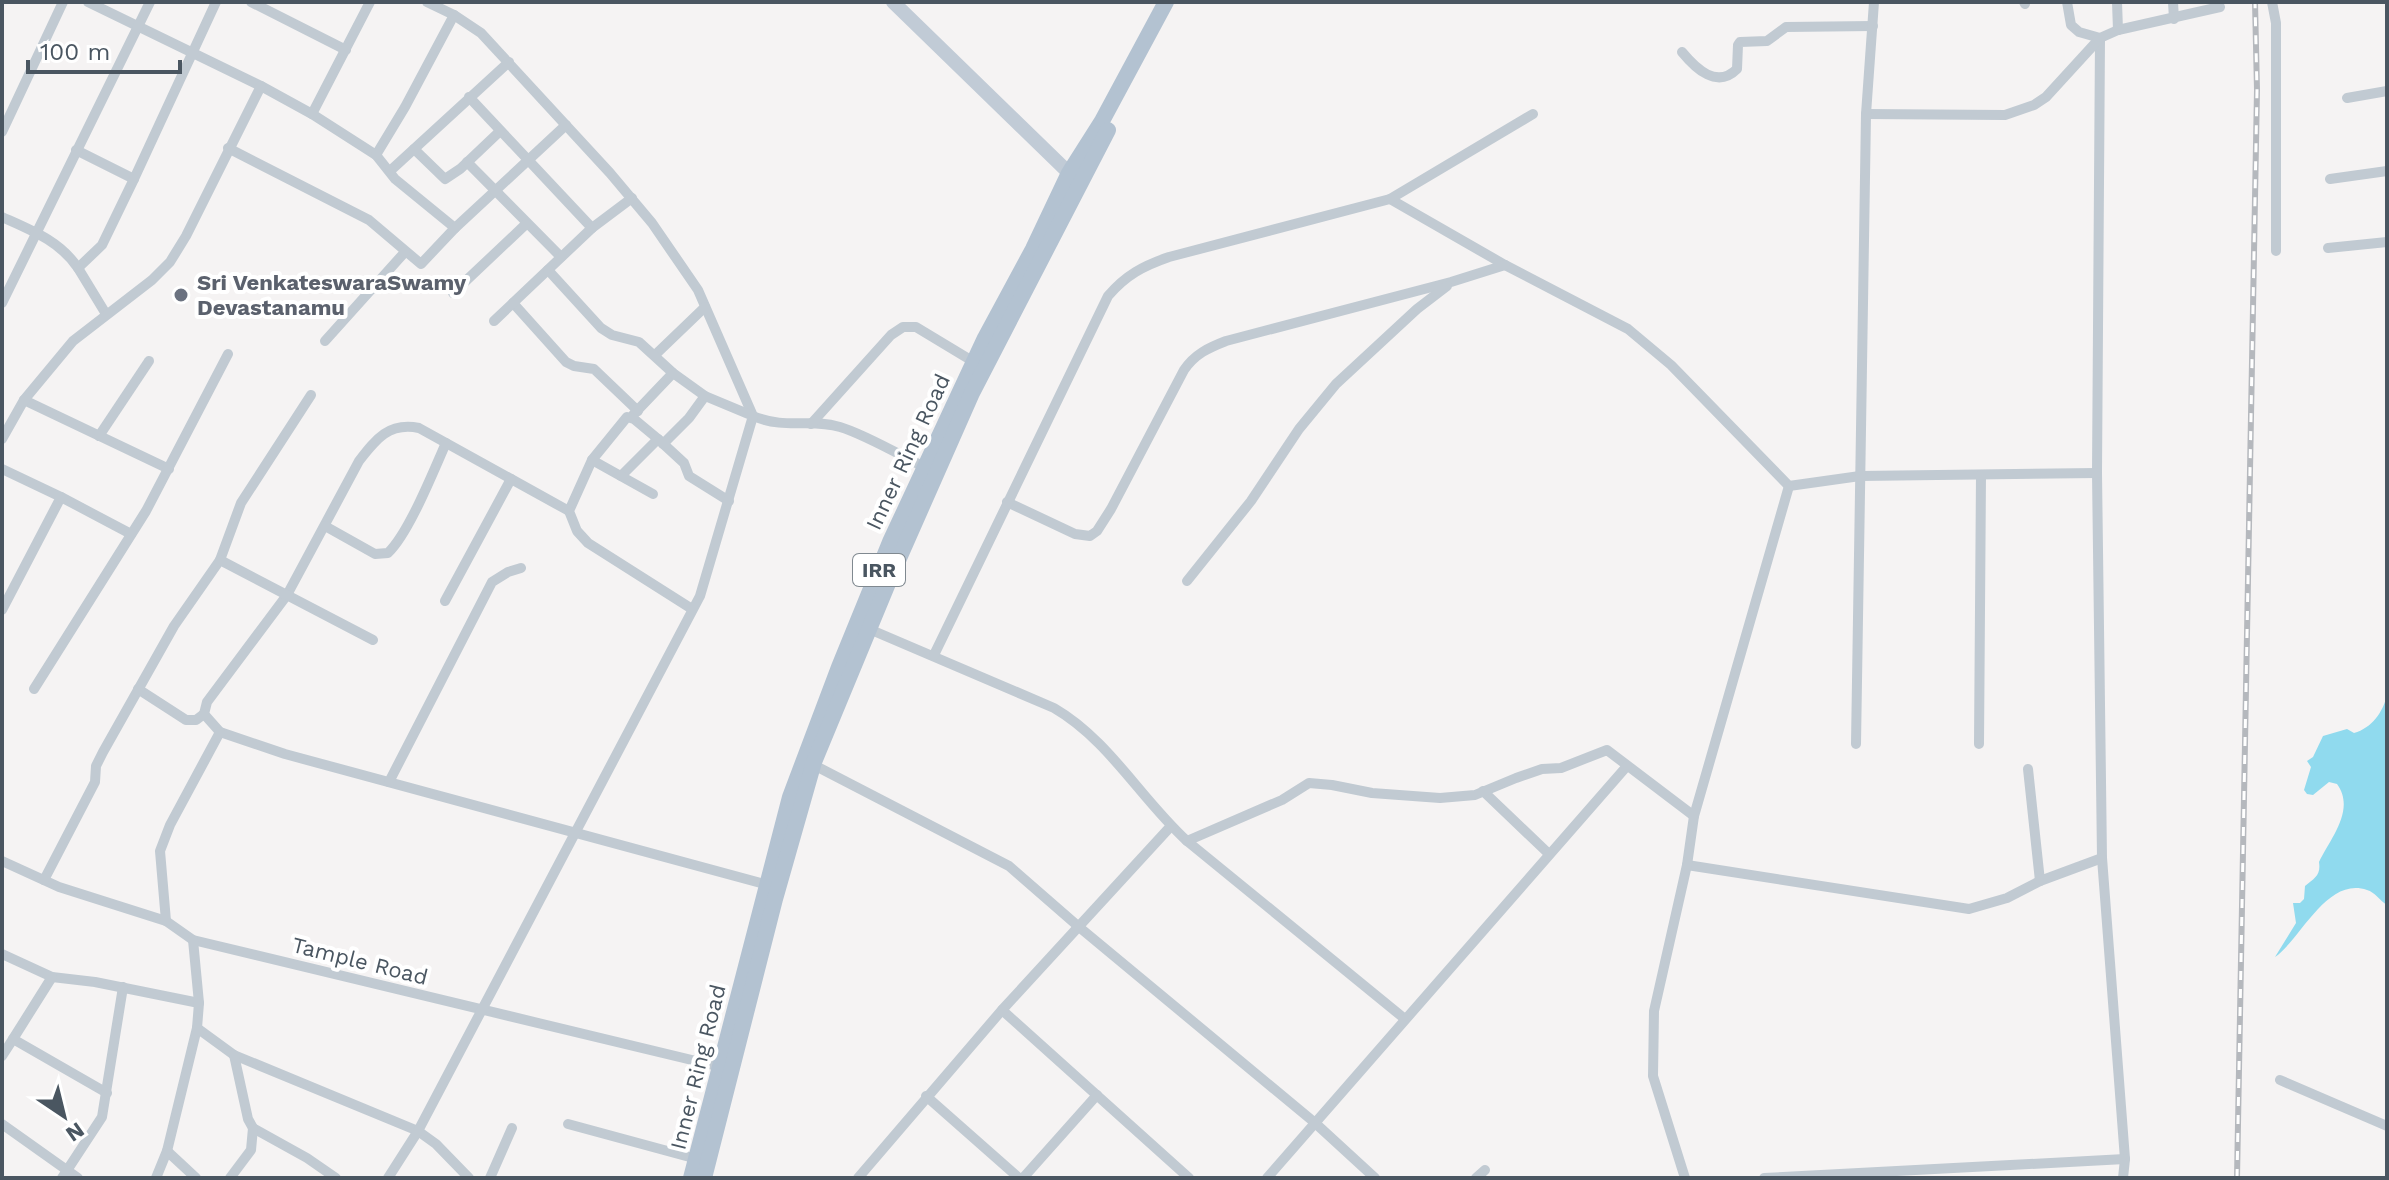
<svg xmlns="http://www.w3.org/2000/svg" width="2389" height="1180" font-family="'Work Sans',sans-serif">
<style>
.water{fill:#90daee}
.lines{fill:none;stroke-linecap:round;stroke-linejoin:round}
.street{stroke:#c1cad2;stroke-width:10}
.secondary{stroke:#c1cbd6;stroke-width:14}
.primary{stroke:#b3c2d1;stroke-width:16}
.rail-casing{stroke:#b5b8bd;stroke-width:6}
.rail{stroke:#fff;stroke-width:3;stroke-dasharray:9;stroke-linecap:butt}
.worship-dot{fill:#6b7280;stroke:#fff;stroke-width:3}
.labels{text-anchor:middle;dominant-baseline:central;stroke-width:8;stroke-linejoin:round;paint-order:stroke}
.shield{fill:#fff;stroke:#808990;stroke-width:2}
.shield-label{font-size:20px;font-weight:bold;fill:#4a5661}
.worship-label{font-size:22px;font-weight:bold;fill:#5b616d;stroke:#fff;text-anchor:start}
.street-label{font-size:22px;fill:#4a5661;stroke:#fff}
</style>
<rect width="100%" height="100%" fill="#f5f3f3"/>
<path class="water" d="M 2387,695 L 2387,905 C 2380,901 2375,892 2367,890 C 2327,876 2301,939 2275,957 L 2296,923 L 2293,903 L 2300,903 L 2304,899 L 2305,886 C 2315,878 2321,875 2319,862 C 2330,839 2356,810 2337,784 L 2329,782 L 2313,795 L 2307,794 L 2304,790 L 2311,767 L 2307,761 L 2313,757 L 2323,736 L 2347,729 L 2354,733 C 2372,728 2383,712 2387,695 Z"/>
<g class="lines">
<g class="street">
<polyline points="88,2 261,86 312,114 376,155 395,179 455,228"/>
<polyline points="251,2 346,50"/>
<path d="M 427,2 L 454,15 L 481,33 L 610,173 L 652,223 L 698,290 L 753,416 C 787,430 809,418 840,427 C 864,434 902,456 926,468"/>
<polyline points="2024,2 2025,4"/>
<polyline points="2067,2 2071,25 2079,32 2100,38 2097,473 2102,858 2125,1159 2123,1178"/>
<polyline points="2117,2 2118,30"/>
<polyline points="2173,2 2174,19"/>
<polyline points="2272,2 2276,23 2276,251"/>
<path d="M 1682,52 C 1696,69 1717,89 1737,69 L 1738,45 L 1740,42 L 1767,41 L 1786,27 L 1873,26"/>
<polyline points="469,97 592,228"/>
<polyline points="2347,98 2387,91"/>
<polyline points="312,114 370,2"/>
<polyline points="1866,114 2005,115 2034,105 2046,97 2100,38 2118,30 2220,7"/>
<polyline points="2,132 63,2"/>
<polyline points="228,148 369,220 421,264 455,228 566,125"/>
<polyline points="414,149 445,179 460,169 500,131"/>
<polyline points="76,150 134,179 216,2"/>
<polyline points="376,155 405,107 454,15"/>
<polyline points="467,162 561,257"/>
<polyline points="390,171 509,62"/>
<polyline points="2330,179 2387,171"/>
<polyline points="1390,199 1505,265 1628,329 1671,365 1789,486 1860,476 2097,473"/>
<path d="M 2,217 C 31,230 60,241 78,268 L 102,245 L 134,179"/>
<polyline points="2328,248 2387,242"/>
<polyline points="78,268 106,314"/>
<polyline points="453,293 526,224"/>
<polyline points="2,303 150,2"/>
<polyline points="513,303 566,362 574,366 594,369 638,411"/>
<polyline points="494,321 592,228 632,198"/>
<polyline points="325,341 405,252"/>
<polyline points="655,355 705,307"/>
<polyline points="24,400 169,469"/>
<polyline points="633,415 673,373"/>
<polyline points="811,424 891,335 903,327 916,327 974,362"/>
<polyline points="99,436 149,361"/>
<polyline points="2,439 24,400 73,341 152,280 170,262 186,236 261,86"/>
<polyline points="663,444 689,418 705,396"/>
<polyline points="592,460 569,511 577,531 588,543 692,609"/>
<polyline points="2,469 61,497 2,610"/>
<polyline points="621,476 658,439"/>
<polyline points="653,494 592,460 627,417 634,419 658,439 684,463 689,476 729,501"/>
<polyline points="61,497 131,534"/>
<path d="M 1007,502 L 1075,534 L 1090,536 L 1097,531 L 1111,509 L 1184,370 C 1195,354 1208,348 1226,341 L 1451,282 L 1505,265"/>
<path d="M 569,511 L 419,428 C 389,422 376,439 359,461 L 287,595 L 207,702 L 204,714 L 220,732 L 285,754 L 768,885"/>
<path d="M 325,526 L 375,554 L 388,553 C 409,533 433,472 446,443"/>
<polyline points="220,560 241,503 311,395"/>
<polyline points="1187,581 1251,501 1299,429 1336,384 1417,309 1447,286"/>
<polyline points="445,601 511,479"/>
<path d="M 869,629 L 1054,708 C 1109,740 1140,798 1187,841 L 1405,1019"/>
<path d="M 934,655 L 1108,296 C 1126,275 1143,266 1169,257 L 1390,199 L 1533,114"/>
<polyline points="34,689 146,511 228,354"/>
<polyline points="138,689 186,720 196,720 204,714"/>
<polyline points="1856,744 1866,114 1874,2"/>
<polyline points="1979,744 1981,475"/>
<polyline points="810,763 1009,866 1079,927 1314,1122 1375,1178"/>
<polyline points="2028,769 2040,881"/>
<polyline points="389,782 492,582 508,572 521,568"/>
<polyline points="1483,791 1549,854"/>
<polyline points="1187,841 1282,800 1309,783 1332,785 1372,793 1440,798 1475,795 1516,778 1542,769 1561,768 1607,750 1694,816"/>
<polyline points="2,861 59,887 166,921 193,940 721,1067"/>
<polyline points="1687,865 1969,909 2007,898 2040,881 2102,858"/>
<polyline points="44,880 95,782 96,766 103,752 174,626 220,560 373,640"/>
<polyline points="166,921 160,851 170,825 220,732"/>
<polyline points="2,954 52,977 95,982 199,1003"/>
<polyline points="1002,1010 1189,1178"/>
<polyline points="197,1028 234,1055 418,1131 436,1144 469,1178"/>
<polyline points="13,1039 52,977"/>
<polyline points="234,1055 248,1119 253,1128 307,1158 336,1178"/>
<polyline points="2,1056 13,1039 107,1093"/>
<polyline points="2280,1080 2387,1126"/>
<polyline points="926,1096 1019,1178"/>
<polyline points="2,1124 78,1178"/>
<polyline points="568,1124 697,1159"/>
<polyline points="167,1151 196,1178"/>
<polyline points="62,1178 102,1117 123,987"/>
<polyline points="156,1178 167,1151 197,1028 199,1003 193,940"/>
<polyline points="230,1178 251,1150 253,1128"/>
<polyline points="388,1178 418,1131 700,596 753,416 705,396 673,373 639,342 612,335 601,328 548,270"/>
<polyline points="490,1178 512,1128"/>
<polyline points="858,1178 1002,1010 1171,826"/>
<polyline points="1023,1178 1097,1095"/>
<polyline points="1267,1178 1627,766"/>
<polyline points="1476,1178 1485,1170"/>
<polyline points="1685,1178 1653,1076 1654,1011 1687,865 1694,816 1789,486"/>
<polyline points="1764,1178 2125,1159"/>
</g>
<polyline class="secondary" points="893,2 1069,173 1073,181"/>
<g class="primary">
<polyline points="691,1178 790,797 839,667 890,542 985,338 1033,249 1069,173 1102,121 1166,2"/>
<polyline points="704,1178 775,899 814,762 889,581 972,393 1108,130"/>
</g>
<defs>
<polyline id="rail" points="2237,1178 2257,90 2255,2"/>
</defs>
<use href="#rail" class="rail-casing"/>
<use href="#rail" class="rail"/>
</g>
<circle class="worship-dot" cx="181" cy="295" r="8"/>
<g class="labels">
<rect class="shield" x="853" y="554" width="52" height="32" rx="6"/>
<g class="shield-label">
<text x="879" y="570">IRR</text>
</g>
<g class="worship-label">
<text x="197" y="282">Sri VenkateswaraSwamy<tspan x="197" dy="25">Devastanamu</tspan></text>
</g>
<g class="street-label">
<text transform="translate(908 452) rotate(-65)">Inner Ring Road</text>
<text transform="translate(360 961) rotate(14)">Tample Road</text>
<text transform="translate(698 1067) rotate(-76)">Inner Ring Road</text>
</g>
</g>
<rect width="2389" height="1180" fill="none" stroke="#4a5661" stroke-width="8"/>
<g transform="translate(64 1116) rotate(145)" stroke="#ffffff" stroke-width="6" paint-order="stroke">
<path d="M0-6L14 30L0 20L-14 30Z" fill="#4a5661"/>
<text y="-12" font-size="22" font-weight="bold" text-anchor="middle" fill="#4a5661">N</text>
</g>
<path d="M28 60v12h152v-12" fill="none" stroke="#4a5661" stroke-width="4"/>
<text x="40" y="60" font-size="24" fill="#4a5661" stroke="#ffffff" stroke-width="6" paint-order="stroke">100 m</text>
</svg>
